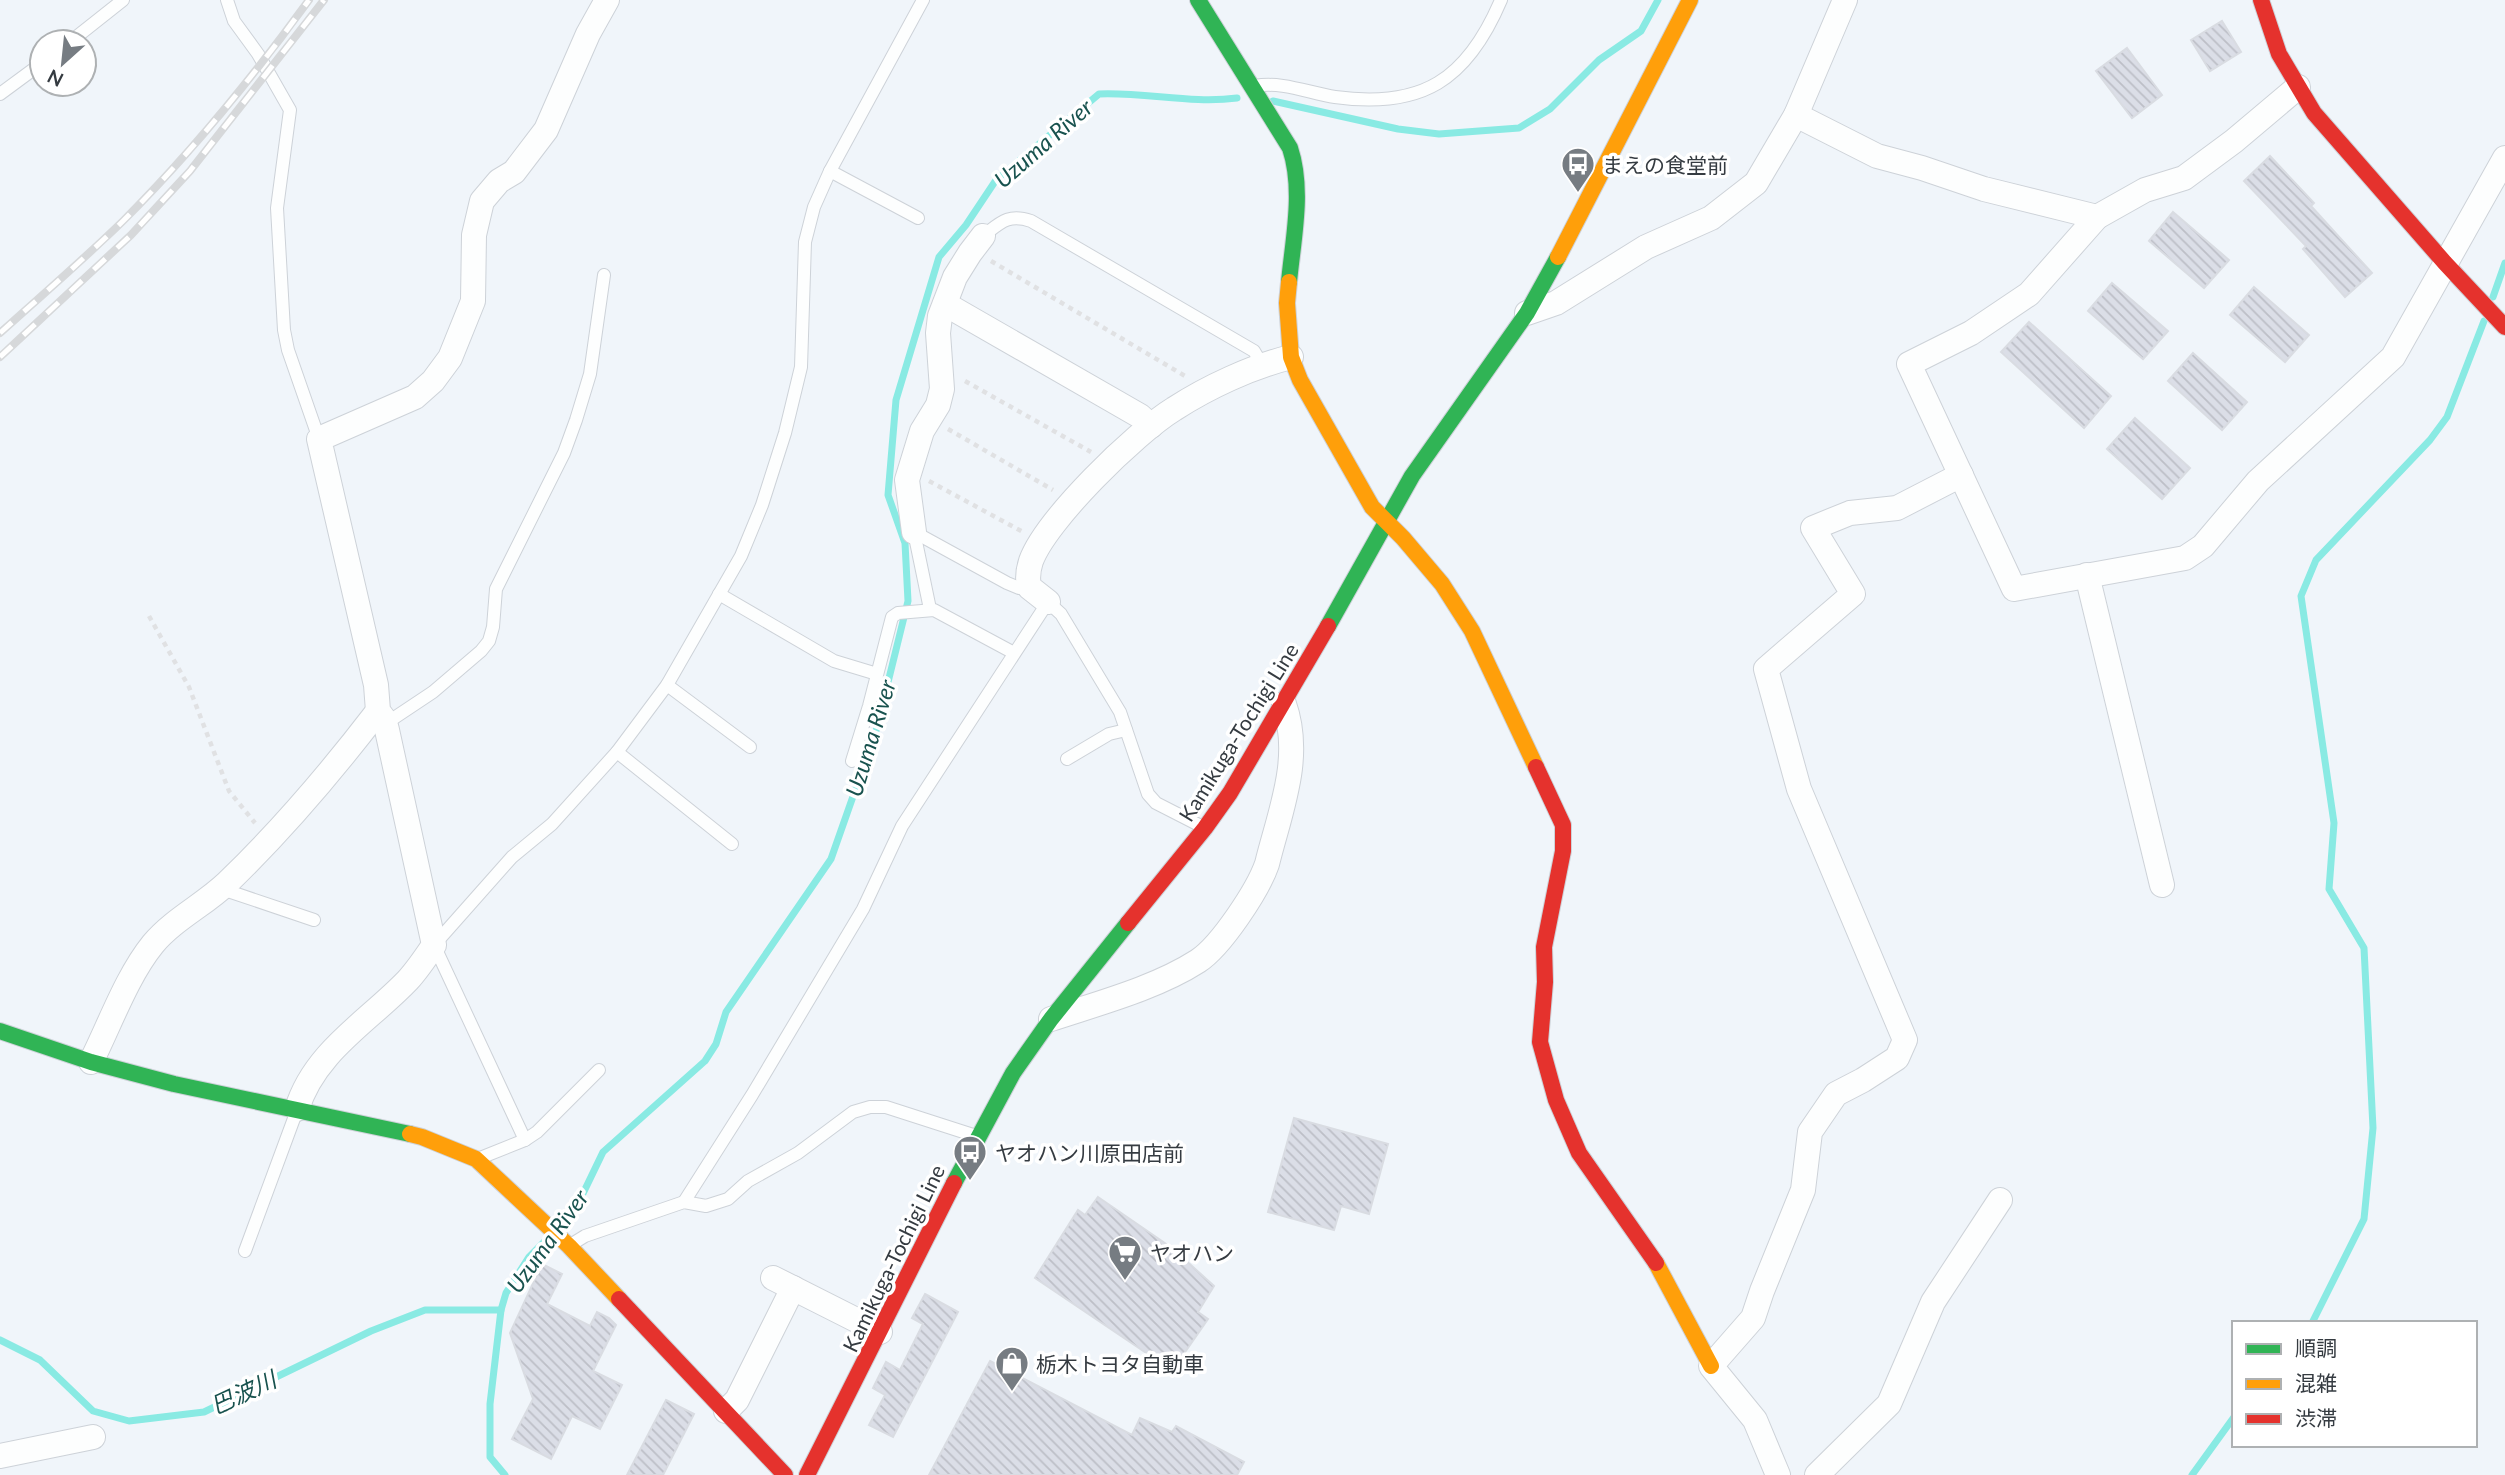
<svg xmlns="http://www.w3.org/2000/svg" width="2505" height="1475" font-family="Lato,'Noto Sans JP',sans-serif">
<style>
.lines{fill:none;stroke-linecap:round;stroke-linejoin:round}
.stream{stroke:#89eae3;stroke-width:7}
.building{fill:url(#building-back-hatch);stroke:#d9dce2;stroke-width:2}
.lane-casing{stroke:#cdd2d8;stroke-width:14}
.street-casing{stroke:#cdd2d8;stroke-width:26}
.fast-casing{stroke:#cdd2d8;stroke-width:18}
.slow-casing{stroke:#cdd2d8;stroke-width:18}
.jam-casing{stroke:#cdd2d8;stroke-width:18}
.path{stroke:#e0e1e3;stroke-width:4.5;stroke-dasharray:5 5;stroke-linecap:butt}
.lane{stroke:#fdfefe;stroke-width:12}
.street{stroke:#fdfefe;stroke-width:24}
.fast{stroke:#30b455;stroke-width:16}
.slow{stroke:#ff9f0a;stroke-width:16}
.jam{stroke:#e5322d;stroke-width:16}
.rail-casing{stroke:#d6d8da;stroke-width:8}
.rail{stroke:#fff;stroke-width:5;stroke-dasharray:16;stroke-linecap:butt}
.labels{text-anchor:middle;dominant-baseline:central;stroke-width:7;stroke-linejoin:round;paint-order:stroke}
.poi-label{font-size:21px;fill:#353b41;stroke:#fff;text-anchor:start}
.street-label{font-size:21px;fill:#353b41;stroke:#fff}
.water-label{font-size:23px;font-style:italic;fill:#18524e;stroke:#fff}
</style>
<defs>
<pattern id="building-back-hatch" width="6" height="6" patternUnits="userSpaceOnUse" patternTransform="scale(1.75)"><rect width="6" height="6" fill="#dbdee7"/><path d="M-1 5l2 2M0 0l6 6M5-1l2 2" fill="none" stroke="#bdbfc7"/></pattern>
</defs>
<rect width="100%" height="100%" fill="#f0f5fa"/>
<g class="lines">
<g class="stream">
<polyline points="1273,101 1398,129 1439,134 1519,128 1550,109 1599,60 1641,31 1658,0"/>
<polyline points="2493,297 2505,263"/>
<path d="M 561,1224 L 576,1208 L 603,1152 L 705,1061 L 716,1044 L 726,1012 L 831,859 L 876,731 L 908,601 L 905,543 L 888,495 L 896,400 L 939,257 L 966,225 L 996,180 L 1099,94 C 1146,92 1191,104 1237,98"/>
<polyline points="2312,1323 2364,1219 2373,1128 2364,948 2329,889 2334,823 2301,596 2316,560 2430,440 2447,417 2484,321"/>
<polyline points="0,1340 40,1360 93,1411 129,1421 204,1412 371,1331 425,1310 501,1310"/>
<polyline points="505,1475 490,1457 490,1404 501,1310 506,1293 529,1257 548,1238"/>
<polyline points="2192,1475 2234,1417"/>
</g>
</g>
<g class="building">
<polygon points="2222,21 2241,52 2210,71 2191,40"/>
<polygon points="2127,48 2162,95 2132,118 2096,71"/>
<polygon points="2270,156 2314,203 2311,206 2372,273 2345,297 2303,249 2306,246 2244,181"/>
<polygon points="2173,212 2229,260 2204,288 2149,241"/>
<polygon points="2112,283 2168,331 2143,359 2088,311"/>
<polygon points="2254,287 2309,335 2285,362 2230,315"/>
<polygon points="2029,322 2111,396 2084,428 2001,352"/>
<polygon points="2193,353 2247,402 2222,430 2168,381"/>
<polygon points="2135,418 2190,468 2162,499 2107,449"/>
<polygon points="1294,1118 1388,1144 1369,1214 1341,1206 1334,1230 1268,1212"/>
<polygon points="1098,1197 1172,1248 1214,1286 1198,1312 1208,1319 1181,1358 1173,1353 1164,1365 1035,1278 1078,1210 1085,1215"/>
<polygon points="542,1264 562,1274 547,1304 590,1326 597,1312 609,1318 616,1325 593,1371 622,1385 600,1429 572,1416 551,1459 512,1439 533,1399 510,1333"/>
<polygon points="925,1294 958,1312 893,1437 869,1425 885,1395 873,1388 886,1362 900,1370 923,1324 912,1318"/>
<polygon points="990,1361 1132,1435 1140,1418 1172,1432 1176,1426 1244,1462 1237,1475 929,1475"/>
<polygon points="666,1400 694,1414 663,1475 627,1475"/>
</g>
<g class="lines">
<defs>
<g id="lane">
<polyline points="227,0 234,21 258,54 290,110 277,208 284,330 288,350 319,439"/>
<polyline points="70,42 123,0"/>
<path d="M 1255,86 C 1282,81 1309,93 1335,97 C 1422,109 1467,80 1501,0"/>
<polyline points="0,94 42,63"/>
<polyline points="830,171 918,218"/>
<path d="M 983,236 C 1000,223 1008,213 1031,221 L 1254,351 L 1263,366"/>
<polyline points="914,532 1007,583 1019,588 1029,587"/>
<polyline points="914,532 930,609"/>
<polyline points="719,594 834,661 877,674"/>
<polyline points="667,685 750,747"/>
<polyline points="385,724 433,692 481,651 489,641 493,627 496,589 564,453 576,420 590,374 604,275"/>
<polyline points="617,752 732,844"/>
<polyline points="1067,759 1109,734 1126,730"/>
<polyline points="852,761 869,706 892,617 898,613 934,610 1014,653"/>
<polyline points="222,889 314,920"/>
<polyline points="525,1140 434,945 512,857 552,824 617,752 667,685 741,556 762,505 785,433 801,367 805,242 814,207 830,171 923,0"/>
<polyline points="480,1158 525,1140 537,1132 599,1070"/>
<polyline points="684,1202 752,1095 863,909 902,826 1048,602 1061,614 1120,712 1148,794 1156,803 1201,826"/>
<polyline points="572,1244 585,1236 684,1202 706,1206 728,1199 748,1181 798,1153 853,1112 870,1107 886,1107 973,1135"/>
<polyline points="245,1251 296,1113"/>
</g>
<g id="street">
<polyline points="2298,87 2234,141 2184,178 2145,190 2097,217 2029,294 1971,333 1909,364 2014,589 2185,558 2203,546 2258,481 2393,357 2505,158"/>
<polyline points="1796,115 1877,156 1922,168 1984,189 2097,217"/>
<polyline points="945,304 1140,416 1151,426"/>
<polyline points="1527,313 1556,303 1646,247 1711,218 1756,183 1796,115 1845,0"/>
<polyline points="914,532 907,480 922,431 938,405 942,389 938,333 940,316 955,277 970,253 983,236"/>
<polyline points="2087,575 2162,885"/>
<path d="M 1048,602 L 1029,587 C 1027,577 1028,570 1031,561 C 1046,520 1135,433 1174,409 C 1208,387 1251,367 1291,357"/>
<path d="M 1051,1019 C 1099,1003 1156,988 1198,961 C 1221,946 1258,890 1267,864 C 1280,811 1303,758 1284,704"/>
<path d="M 91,1062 C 110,1024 127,976 153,944 C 174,919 204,905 227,883 C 282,830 332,771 378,711"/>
<path d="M 297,1109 C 314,1052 369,1021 408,980 C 418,969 426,957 434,945 L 387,730 L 384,719 L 378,711 L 376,685 L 319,439 L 415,397 L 433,381 L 450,358 L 473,301 L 474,235 L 482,201 L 499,181 L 514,172 L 546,130 L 588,34 L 607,0"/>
<polyline points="773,1278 880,1332"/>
<polyline points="726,1411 737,1400 793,1288"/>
<polyline points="0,1456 93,1437"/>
<polyline points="1778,1475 1755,1420 1711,1366 1753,1318 1762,1291 1803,1190 1810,1132 1836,1094 1863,1080 1897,1058 1905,1040 1799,789 1766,669 1853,594 1813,528 1850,513 1897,508 1961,475"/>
<polyline points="1817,1475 1889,1404 1933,1302 2000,1200"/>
</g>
<g id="fast">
<path d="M 1198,0 L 1290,148 C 1304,190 1293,239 1289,282"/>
<polyline points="1328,626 1412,476 1527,313 1558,257"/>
<polyline points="0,1031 91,1062 174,1084 410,1134"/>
<polyline points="954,1183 1013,1073 1051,1019 1128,923"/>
</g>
<g id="slow">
<polyline points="1558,257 1690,0"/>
<polyline points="1289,282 1287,303 1291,357 1300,380 1372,507 1403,538 1442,584 1472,631 1536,767"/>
<polyline points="410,1134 422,1137 476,1159 569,1246 619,1299"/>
<polyline points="1656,1263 1711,1366"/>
</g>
<g id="jam">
<polyline points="2261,0 2279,54 2314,113 2445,263 2505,327"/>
<polyline points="1536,767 1563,825 1563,851 1544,947 1545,982 1540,1042 1556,1100 1579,1153 1656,1263"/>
<polyline points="1128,923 1205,828 1230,793 1328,626"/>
<polyline points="619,1299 785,1475"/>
<polyline points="807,1475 954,1183"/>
</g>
</defs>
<use href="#lane" class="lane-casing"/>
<use href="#street" class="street-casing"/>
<use href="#fast" class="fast-casing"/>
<use href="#slow" class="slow-casing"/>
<use href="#jam" class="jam-casing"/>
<g class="path">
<polyline points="991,261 1185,376"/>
<polyline points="965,381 1091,452"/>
<polyline points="948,429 1053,490"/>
<polyline points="929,481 1023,532"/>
<polyline points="149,616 189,687 229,791 255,823"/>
</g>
<use href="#lane" class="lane"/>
<use href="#street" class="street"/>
<use href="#fast" class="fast"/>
<use href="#slow" class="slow"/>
<use href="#jam" class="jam"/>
<defs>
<g id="rail">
<path d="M 0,333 C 41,296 83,260 123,221 C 190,154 253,77 309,0"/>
<polyline points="0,357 131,235 190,171 324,0"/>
</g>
</defs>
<use href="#rail" class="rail-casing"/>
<use href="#rail" class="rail"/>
</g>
<defs>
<symbol id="bus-pin" viewBox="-11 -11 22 30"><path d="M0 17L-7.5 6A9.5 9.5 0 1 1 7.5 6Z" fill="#767c82" stroke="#fff"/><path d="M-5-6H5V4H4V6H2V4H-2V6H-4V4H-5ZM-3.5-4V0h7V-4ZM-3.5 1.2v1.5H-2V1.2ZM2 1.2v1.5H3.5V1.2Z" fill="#fff"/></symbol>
<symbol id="supermarket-pin" viewBox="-11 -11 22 30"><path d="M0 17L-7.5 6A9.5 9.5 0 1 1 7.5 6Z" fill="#767c82" stroke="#fff"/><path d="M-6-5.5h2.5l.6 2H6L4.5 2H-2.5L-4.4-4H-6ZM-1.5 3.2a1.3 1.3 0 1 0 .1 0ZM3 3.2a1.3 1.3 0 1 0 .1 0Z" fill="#fff"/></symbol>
<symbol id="shop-pin" viewBox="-11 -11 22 30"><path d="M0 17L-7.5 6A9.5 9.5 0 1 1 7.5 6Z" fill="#767c82" stroke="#fff"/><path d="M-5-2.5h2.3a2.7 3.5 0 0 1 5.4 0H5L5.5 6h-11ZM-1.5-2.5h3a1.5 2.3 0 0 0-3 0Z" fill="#fff"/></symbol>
</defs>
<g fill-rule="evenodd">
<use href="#bus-pin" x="1559" y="145" width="38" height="52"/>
<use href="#bus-pin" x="951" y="1133" width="38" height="52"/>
<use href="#supermarket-pin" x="1106" y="1233" width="38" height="52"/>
<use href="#shop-pin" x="993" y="1344" width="38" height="52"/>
</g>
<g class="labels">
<g class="poi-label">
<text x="1602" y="164">まえの食堂前</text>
<text x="995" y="1152">ヤオハン川原田店前</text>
<text x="1150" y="1252">ヤオハン</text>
<text x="1036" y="1363">栃木トヨタ自動車</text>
</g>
<g class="street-label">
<text transform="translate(1238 732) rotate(-58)">Kamikuga-Tochigi Line</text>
<text transform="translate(893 1258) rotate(-64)">Kamikuga-Tochigi Line</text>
</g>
<g class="water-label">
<text transform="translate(1043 143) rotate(-41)">Uzuma River</text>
<text transform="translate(870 738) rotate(-73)">Uzuma River</text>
<text transform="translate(547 1241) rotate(-54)">Uzuma River</text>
<text transform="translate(243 1392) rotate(-25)">巴波川</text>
</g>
</g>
<rect x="2232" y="1321" width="245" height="126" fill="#ffffff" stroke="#aeb1b3" stroke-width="2"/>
<rect x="2246" y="1344" width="35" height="10" fill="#30b455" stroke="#aeb1b3" stroke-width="2"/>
<text x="2295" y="1356" font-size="21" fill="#353b41">順調</text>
<rect x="2246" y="1379" width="35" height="10" fill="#ff9f0a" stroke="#aeb1b3" stroke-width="2"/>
<text x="2295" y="1391" font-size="21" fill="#353b41">混雑</text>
<rect x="2246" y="1414" width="35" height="10" fill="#e5322d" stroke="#aeb1b3" stroke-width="2"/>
<text x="2295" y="1426" font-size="21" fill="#353b41">渋滞</text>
<g transform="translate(63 63) rotate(207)"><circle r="33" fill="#ffffff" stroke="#aeb1b3" stroke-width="2"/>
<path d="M0-5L12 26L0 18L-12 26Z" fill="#767c82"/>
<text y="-10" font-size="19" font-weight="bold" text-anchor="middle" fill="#353b41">N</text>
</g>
</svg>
